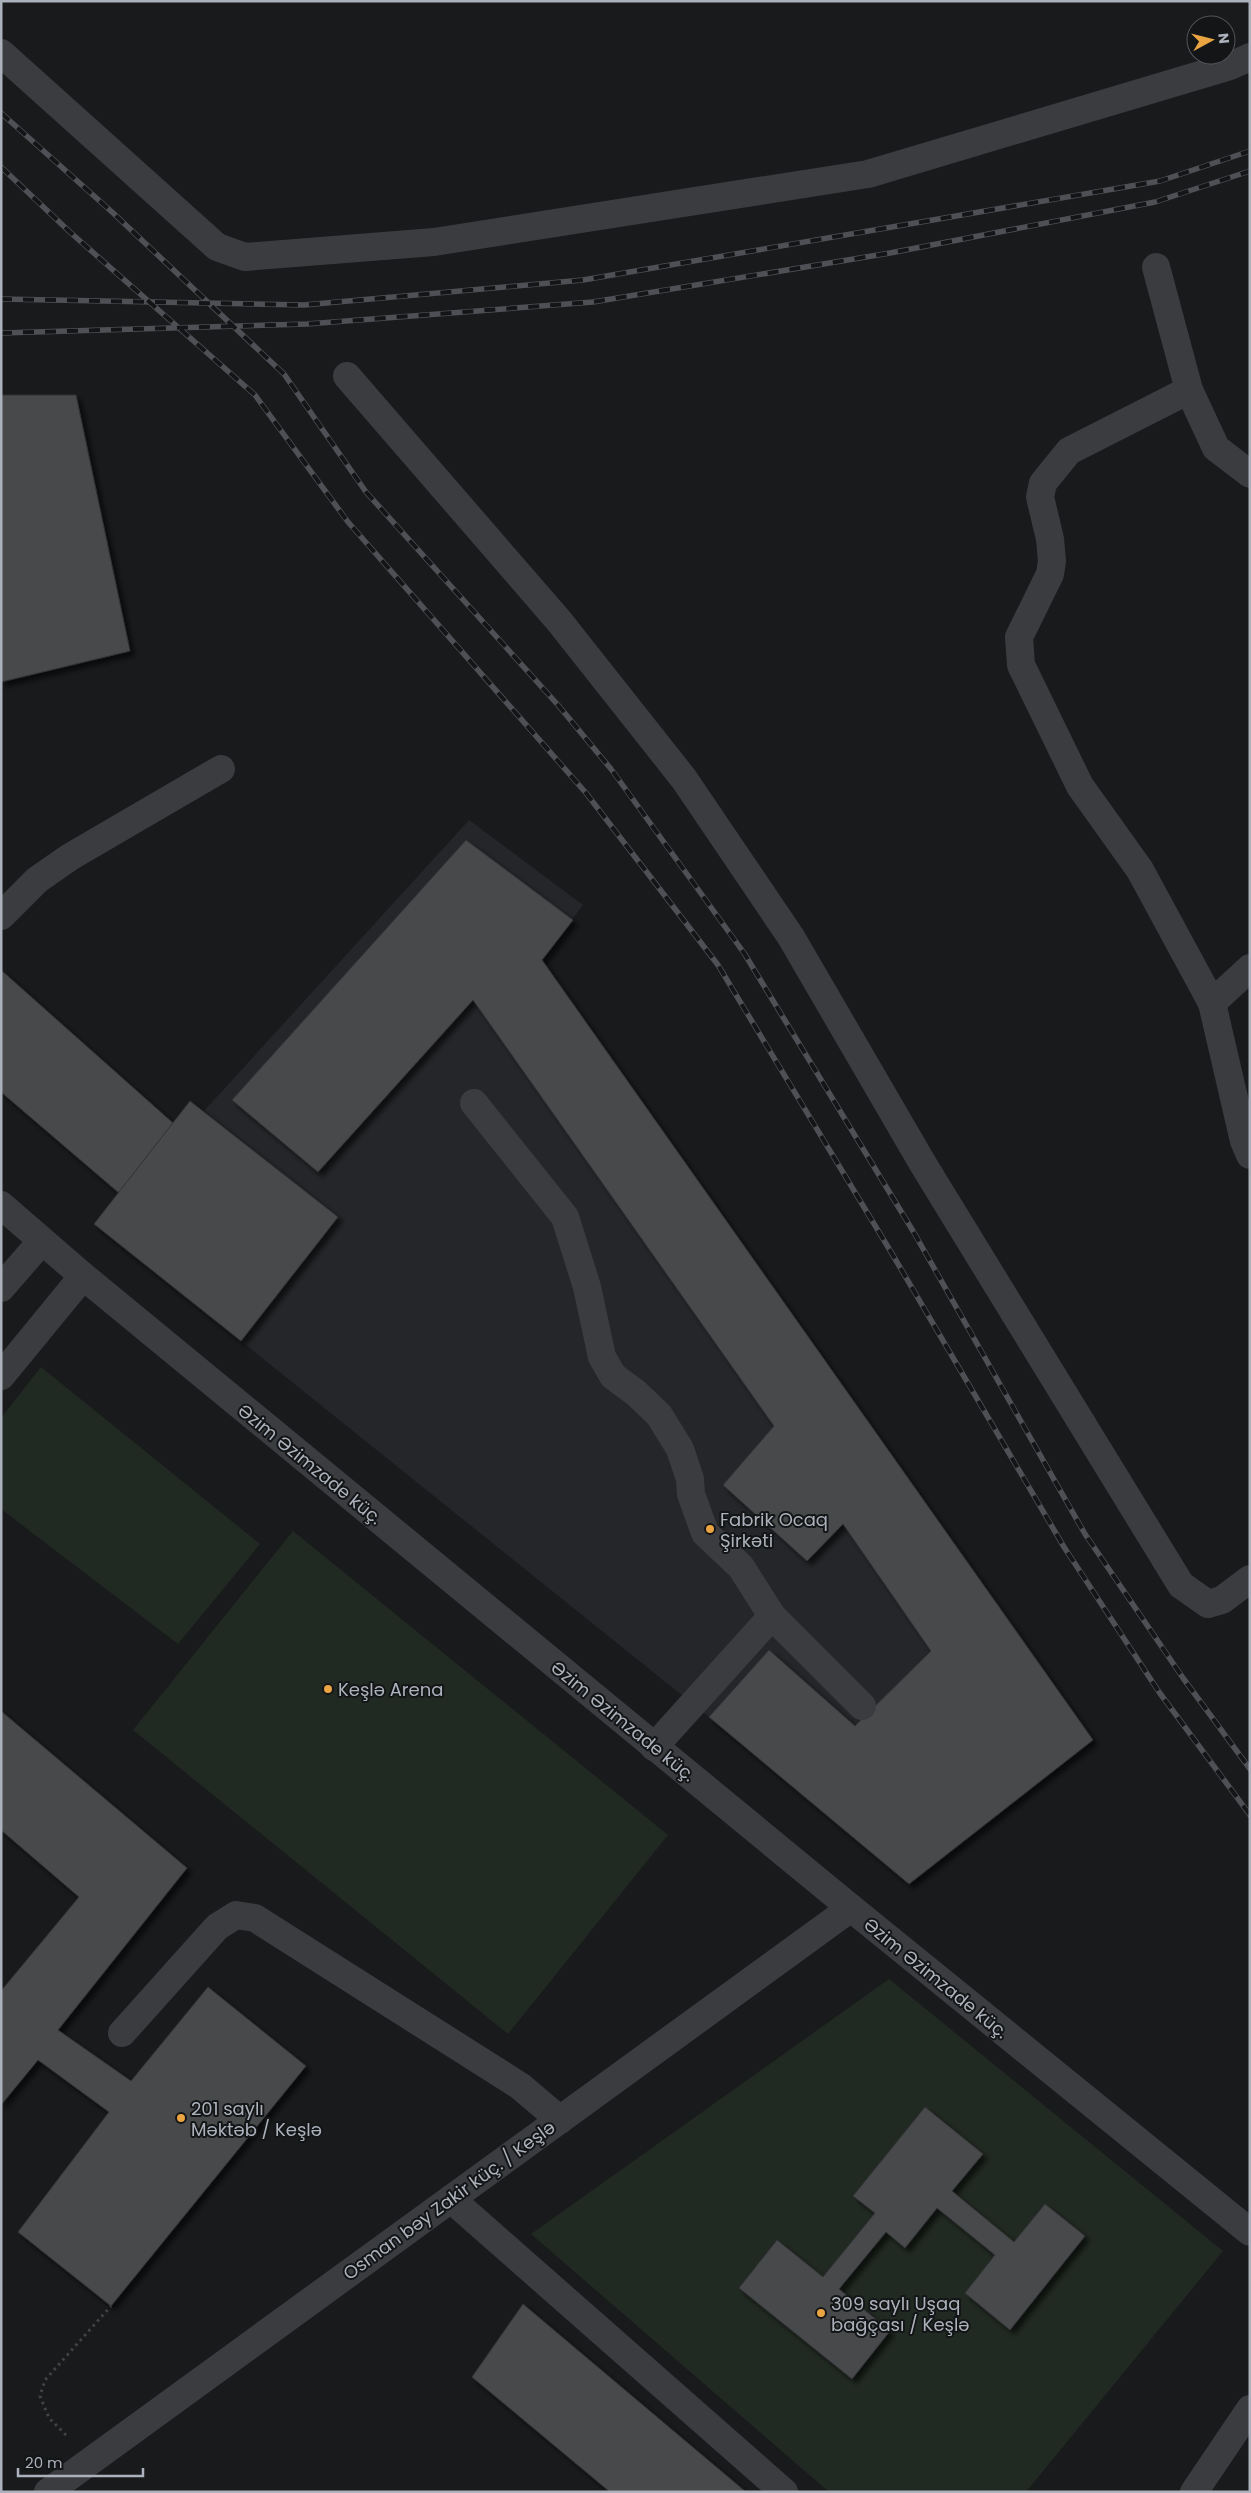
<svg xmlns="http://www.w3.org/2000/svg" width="1251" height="2493" font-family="Poppins,sans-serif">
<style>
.built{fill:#252629}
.green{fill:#212a22}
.building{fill:#46484c;stroke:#343437;filter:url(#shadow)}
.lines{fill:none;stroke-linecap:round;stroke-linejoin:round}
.path{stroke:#414347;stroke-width:3;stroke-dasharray:2.5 4;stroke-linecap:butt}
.minor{stroke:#3b3c40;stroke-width:28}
.rail-casing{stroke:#4e5055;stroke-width:5.5}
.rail{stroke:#141517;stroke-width:4;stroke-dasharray:11;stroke-linecap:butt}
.poi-dot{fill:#eba442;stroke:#141517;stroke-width:2}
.labels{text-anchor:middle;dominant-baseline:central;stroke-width:4;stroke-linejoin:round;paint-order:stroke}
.street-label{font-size:18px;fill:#acb2bb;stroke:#141517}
.poi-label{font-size:18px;fill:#acb2bb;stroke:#141517;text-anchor:start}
</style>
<defs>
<filter id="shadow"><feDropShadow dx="4.5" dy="4.5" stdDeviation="2.5" flood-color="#0009"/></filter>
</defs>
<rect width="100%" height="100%" fill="#191a1c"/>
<polygon class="built" points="469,820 583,905 542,960 1093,1740 909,1884 709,1717 241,1341 338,1217 204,1111"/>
<g class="green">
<polygon points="41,1367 260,1544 178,1644 1,1509 1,1418"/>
<polygon points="293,1531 668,1835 508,2034 133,1730"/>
<polygon points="889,1979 1223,2251 1026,2492 829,2492 531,2234"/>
</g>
<g class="building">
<polygon points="1,395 76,395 130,651 1,682"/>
<polygon points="466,840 573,920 542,960 1093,1740 909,1884 709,1717 769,1650 855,1726 931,1651 843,1524 807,1561 723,1485 774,1426 473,1000 318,1172 232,1100"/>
<polygon points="1,970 173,1123 119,1193 1,1092"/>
<polygon points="190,1101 338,1217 241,1341 94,1224"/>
<polygon points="1,1711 187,1868 58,2030 131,2081 208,1987 306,2066 111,2306 18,2232 109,2112 38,2060 1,2105 1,1991 79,1897 1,1830"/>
<polygon points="925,2107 983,2154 952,2191 1014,2242 1045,2204 1085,2236 1010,2330 965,2293 995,2255 937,2208 905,2248 886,2232 839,2289 890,2331 852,2379 739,2288 777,2240 823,2277 875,2213 853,2196"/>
<polygon points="523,2304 746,2492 610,2492 472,2377"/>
</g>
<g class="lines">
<polyline class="path" points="66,2435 49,2418 40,2396 45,2380 111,2306"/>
<g class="minor">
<polyline points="1,53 217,247 245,257 434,242 868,174 1230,66 1250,57"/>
<polyline points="1156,267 1189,390"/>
<polyline points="347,376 559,621 684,779 791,937 923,1164 1181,1585 1208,1604 1222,1600 1250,1579"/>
<polyline points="1,916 37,880 70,857 221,769"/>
<polyline points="1250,968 1212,1003 1244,1141 1250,1155"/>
<polyline points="1212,1003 1140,870 1080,786 1021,665 1019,637 1050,574 1052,561 1050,539 1040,497 1043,483 1069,451 1189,390 1216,448 1250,474"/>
<polyline points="474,1103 565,1217 587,1287 602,1357 613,1376 636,1393 659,1415 680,1449 690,1479 691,1494 705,1533 741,1567 772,1616 654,1747"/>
<polyline points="1,1205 83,1276 851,1908 1250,2232"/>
<polyline points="1,1288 41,1242"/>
<polyline points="1,1376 83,1276"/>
<polyline points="772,1616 862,1706"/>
<polyline points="122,2033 217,1927 236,1915 255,1918 520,2086 560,2120"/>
<polyline points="451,2199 784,2492"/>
<polyline points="48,2492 851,1908"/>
<polyline points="1194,2492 1250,2409"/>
</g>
<defs>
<g id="rail">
<polyline points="1,113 112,212 284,374 366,492 558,705 611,769 744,953 913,1231 1085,1534 1183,1678 1250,1769"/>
<polyline points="1,167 71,233 255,395 348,522 586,793 718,965 891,1252 1064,1547 1159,1692 1250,1815"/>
<polyline points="1,299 304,305 583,280 1160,181 1250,151"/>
<polyline points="1,333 307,324 593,302 890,253 1155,202 1250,171"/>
</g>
</defs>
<use href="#rail" class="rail-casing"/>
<use href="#rail" class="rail"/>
</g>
<g class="poi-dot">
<circle cx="710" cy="1529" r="5"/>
<circle cx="328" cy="1689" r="5"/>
<circle cx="181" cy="2118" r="5"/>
<circle cx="821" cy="2313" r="5"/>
</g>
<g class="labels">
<g class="street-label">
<text transform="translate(310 1464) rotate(39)">Əzim Əzimzade küç.</text>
<text transform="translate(623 1721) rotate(39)">Əzim Əzimzade küç.</text>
<text transform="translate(936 1978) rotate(39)">Əzim Əzimzade küç.</text>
<text transform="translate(449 2200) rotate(-36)">Osman bəy Zakir küç. / Keşlə</text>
</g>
<g class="poi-label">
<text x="720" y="1519">Fabrik Ocaq<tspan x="720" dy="21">Şirkəti</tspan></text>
<text x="338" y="1689">Keşlə Arena</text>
<text x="191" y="2108">201 saylı<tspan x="191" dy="21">Məktəb / Keşlə</tspan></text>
<text x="831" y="2303">309 saylı Uşaq<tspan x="831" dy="21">bağçası / Keşlə</tspan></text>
</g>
</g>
<rect width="1251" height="2493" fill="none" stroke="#acb2bb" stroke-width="5"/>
<g transform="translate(1211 40) rotate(83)"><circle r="24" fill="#141517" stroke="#515459"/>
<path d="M0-4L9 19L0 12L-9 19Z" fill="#eba442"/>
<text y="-8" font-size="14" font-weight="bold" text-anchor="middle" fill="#acb2bb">N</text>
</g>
<path d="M18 2468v8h125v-8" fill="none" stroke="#acb2bb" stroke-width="2.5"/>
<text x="25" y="2468" font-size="15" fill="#acb2bb" stroke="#141517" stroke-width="4" paint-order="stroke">20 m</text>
</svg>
